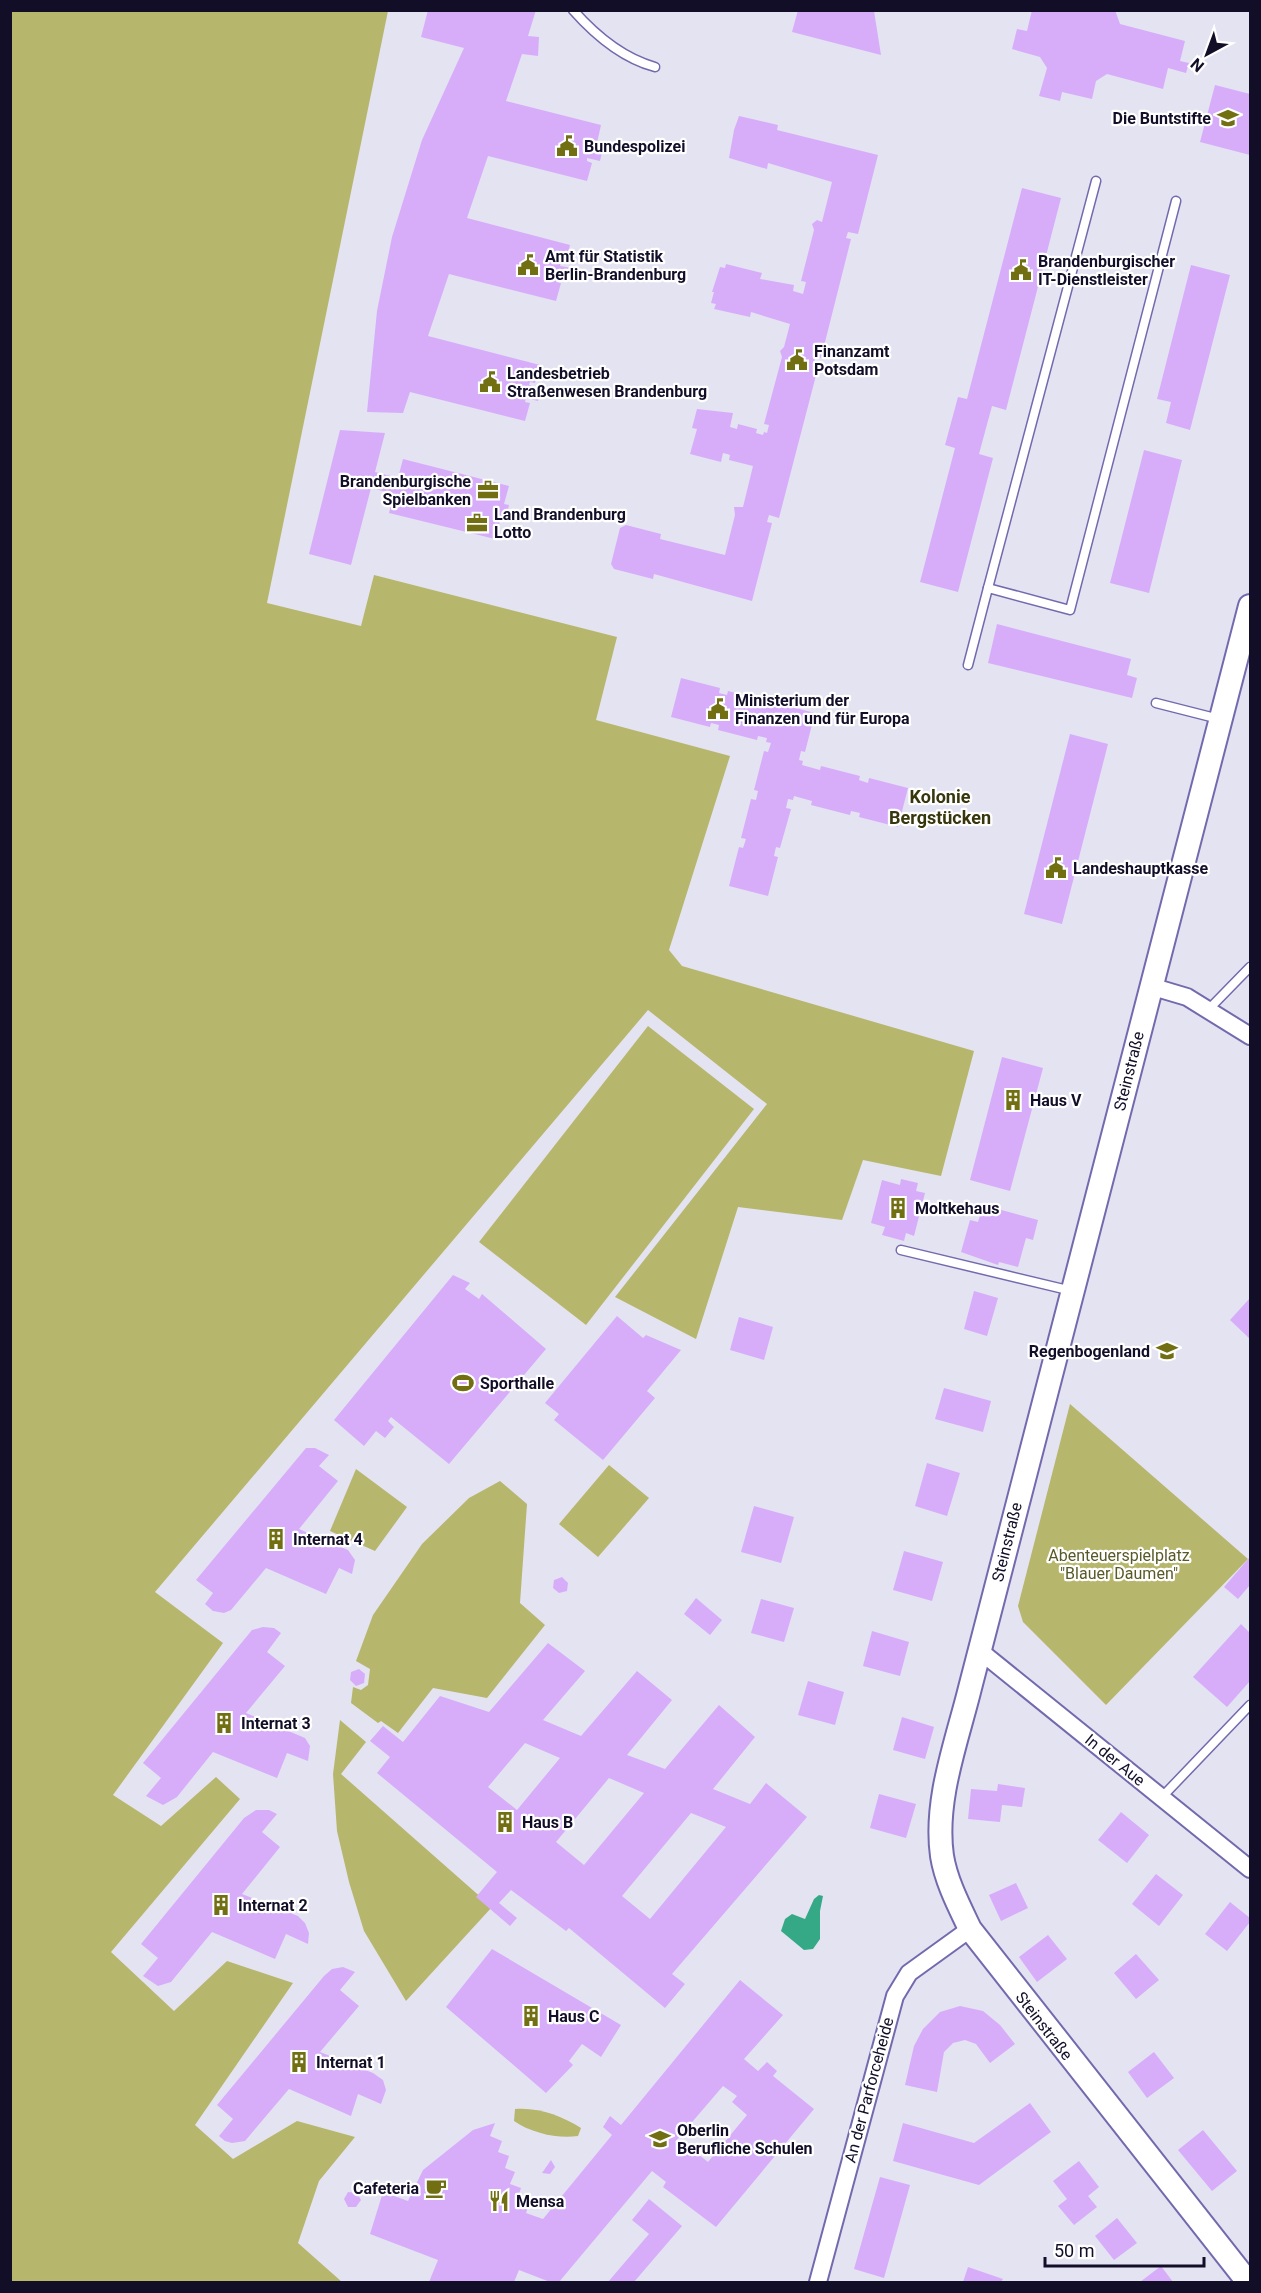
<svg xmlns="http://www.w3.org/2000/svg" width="1261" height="2293" font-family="Roboto,sans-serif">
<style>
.green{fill:#b6b76c}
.water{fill:#35a986}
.building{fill:#d7adfa;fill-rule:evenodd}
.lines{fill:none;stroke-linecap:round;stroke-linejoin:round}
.lane-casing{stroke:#736aae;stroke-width:11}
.street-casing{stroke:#736aae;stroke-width:20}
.secondary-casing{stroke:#736aae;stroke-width:26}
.lane{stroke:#fff;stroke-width:8}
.street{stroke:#fff;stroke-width:16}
.secondary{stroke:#fff;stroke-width:22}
.labels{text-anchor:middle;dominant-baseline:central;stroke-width:4.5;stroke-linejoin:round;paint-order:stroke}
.poi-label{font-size:16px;font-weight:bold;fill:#130e28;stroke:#fff;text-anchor:start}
.street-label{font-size:16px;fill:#130e28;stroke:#fff}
.park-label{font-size:16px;fill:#595928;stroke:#fff}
.neighbourhood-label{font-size:18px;font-weight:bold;fill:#37360d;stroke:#fff}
</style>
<rect width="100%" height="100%" fill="#e4e3f2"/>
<g class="green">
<polygon points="11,10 388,11 267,603 361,626 374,575 617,637 596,720 730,756 669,950 682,966 974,1051 941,1176 863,1160 842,1220 738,1207 696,1339 615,1297 767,1104 648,1010 155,1592 223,1643 113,1795 161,1826 216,1777 240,1799 111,1952 174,2011 227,1961 293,1983 195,2125 233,2159 297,2121 355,2137 319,2181 298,2243 342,2282 11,2282"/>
<polygon points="648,1026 754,1109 586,1325 479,1242"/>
<polygon points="1070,1404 1248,1559 1106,1705 1023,1622 1018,1606"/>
<polygon points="609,1465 649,1498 598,1557 559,1524"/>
<polygon points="356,1469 407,1507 375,1551 330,1531"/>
<polygon points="500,1481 527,1504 520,1603 545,1625 487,1698 433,1688 398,1733 381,1721 378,1723 351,1703 353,1687 361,1690 368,1685 370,1669 356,1661 373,1615 422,1544 469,1498"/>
<polygon points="340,1720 366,1742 341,1774 492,1907 406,2001 364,1931 349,1882 337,1831 333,1774"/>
<path d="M 515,2109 C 539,2107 562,2116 581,2128 L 578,2136 C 558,2139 531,2133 514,2121 Z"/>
</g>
<polygon class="water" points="819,1895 823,1896 820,1911 820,1939 813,1949 804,1950 781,1931 785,1919 792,1914 805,1919 814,1899"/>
<g class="building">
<polygon points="428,10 536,10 528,36 539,37 538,56 522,54 506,101 601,125 597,143 591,142 591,145 603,148 600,161 587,158 587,161 592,163 587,181 488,156 467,218 570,245 566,263 561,262 560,266 572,268 569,281 557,278 556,282 561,283 556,301 449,274 428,336 540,365 535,383 530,382 529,385 541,389 538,401 526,398 525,402 530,403 525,421 410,392 403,413 367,412 377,311 392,237 422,140 464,48 421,37"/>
<polygon points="798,10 874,11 881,55 792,32"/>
<polygon points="1032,10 1115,10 1120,24 1185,41 1180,61 1189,63 1186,73 1168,68 1163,89 1107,74 1096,81 1092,99 1062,92 1060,101 1039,96 1047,68 1040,57 1012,49 1017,29 1027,31"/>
<polygon points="1215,85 1250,94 1250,155 1200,142"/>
<polygon points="739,116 778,125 777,130 878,155 858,234 848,232 846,238 851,239 821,358 815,356 814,363 819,364 795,456 779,518 769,515 767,522 772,523 752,601 654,574 653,579 614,569 611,564 620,528 626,525 661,534 660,539 725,555 735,515 734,507 743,507 753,466 729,460 730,455 727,454 723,453 721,462 690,454 697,429 692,428 697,409 733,413 730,427 737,429 738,424 757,429 756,433 763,435 764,432 767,433 769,425 764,424 782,357 780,351 784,347 790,324 751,312 750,317 714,309 716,304 711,303 714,292 712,292 720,267 725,268 726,264 762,273 760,279 794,285 793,291 803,294 806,282 801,281 814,230 812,224 817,220 822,222 832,182 768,163 767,169 729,158 734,130"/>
<polygon points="1022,188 1061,198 1006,410 992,406 979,454 993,458 958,592 920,582 955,448 945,445 958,397 967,399"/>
<polygon points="1191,265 1230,275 1190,430 1166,423 1171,402 1157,399"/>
<polygon points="340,430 385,433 375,472 398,478 403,459 509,486 504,504 509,505 505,522 500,521 495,539 389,513 394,494 371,488 351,565 309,554"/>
<polygon points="1144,450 1182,460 1149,593 1110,583"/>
<polygon points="997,624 1131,659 1127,675 1137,678 1132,698 988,663"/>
<polygon points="681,678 720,688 719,693 727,695 728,691 768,701 766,705 775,707 776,703 815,713 805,752 801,751 799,760 803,761 802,765 820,770 821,766 860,776 859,780 868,783 869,778 908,788 898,827 859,817 860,813 851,811 850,815 811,805 812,801 794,796 793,800 788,799 786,808 791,809 780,848 776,847 774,856 778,857 768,896 729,886 739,847 743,848 746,839 741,838 751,799 756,800 758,791 754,790 764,751 768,752 771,743 766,742 767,738 758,736 757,740 718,730 719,725 711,723 710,727 671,717"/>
<polygon points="1070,734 1108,744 1062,924 1024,914"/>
<polygon points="1002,1057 1043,1068 1010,1191 970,1180"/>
<polygon points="901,1179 918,1183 916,1191 925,1193 914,1236 906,1233 904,1241 882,1235 885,1227 871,1223 882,1180 900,1185"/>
<polygon points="983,1205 1038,1220 1033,1240 1026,1238 1018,1267 999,1262 998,1265 961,1252 970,1220 978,1222"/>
<polygon points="453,1275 470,1283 465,1289 479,1299 482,1294 546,1349 449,1464 391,1417 388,1421 394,1427 385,1438 376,1431 364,1446 334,1420"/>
<polygon points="974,1291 998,1298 987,1336 964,1329"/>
<polygon points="1250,1298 1250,1339 1230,1320"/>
<polygon points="617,1316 643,1338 646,1335 681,1350 647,1391 655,1398 603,1460 554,1420 559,1414 545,1403"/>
<polygon points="739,1317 773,1327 764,1360 730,1350"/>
<polygon points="944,1388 991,1401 983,1432 935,1419"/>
<polygon points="306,1448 315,1448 329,1455 319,1466 338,1481 299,1529 348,1550 355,1560 352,1574 339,1568 326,1594 266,1568 231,1610 224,1613 213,1611 205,1604 213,1593 196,1580"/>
<polygon points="927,1463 960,1473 947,1516 915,1506"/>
<polygon points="754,1506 794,1517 781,1563 741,1552"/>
<polygon points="904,1551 943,1562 932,1601 893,1590"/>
<polygon points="1250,1557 1250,1585 1238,1599 1224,1587"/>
<polygon points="562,1577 568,1583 567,1591 559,1593 553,1588 554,1580"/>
<polygon points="696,1598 722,1620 710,1635 684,1614"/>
<polygon points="761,1599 794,1608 784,1642 751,1633"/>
<polygon points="1241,1624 1250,1633 1250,1681 1227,1707 1193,1677"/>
<polygon points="263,1627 274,1628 281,1633 267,1652 285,1666 246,1713 305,1738 310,1746 308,1761 287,1753 277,1778 213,1752 177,1797 163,1805 146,1796 161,1778 143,1763 252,1630"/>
<polygon points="872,1631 909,1642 900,1676 863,1666"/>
<path d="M 548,1643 L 585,1671 L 543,1720 L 581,1736 L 637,1671 L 672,1700 L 627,1755 L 665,1769 L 719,1705 L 755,1737 L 713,1789 L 750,1804 L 766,1783 L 807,1817 L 672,1974 L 685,1984 L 665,2008 L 569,1928 L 566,1931 L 511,1890 L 499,1903 L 517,1918 L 510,1926 L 476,1897 L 497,1872 L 377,1773 L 390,1757 L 370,1741 L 383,1726 L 403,1742 L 440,1696 L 489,1712 ZM 525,1743 L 560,1758 L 517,1810 L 488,1787 ZM 609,1778 L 644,1793 L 584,1865 L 556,1842 ZM 691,1813 L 726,1827 L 650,1919 L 622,1896 Z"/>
<polygon points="359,1669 365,1674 364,1683 356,1686 350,1680 351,1672"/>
<polygon points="808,1681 844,1692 835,1725 798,1715"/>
<polygon points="902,1717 934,1727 925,1759 893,1750"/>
<polygon points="998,1784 1025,1788 1022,1807 1002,1805 1000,1822 968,1819 971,1789 997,1791"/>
<polygon points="879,1794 916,1804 906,1838 870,1828"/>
<polygon points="256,1810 269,1810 277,1814 262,1832 280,1847 242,1894 298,1916 305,1923 309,1933 308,1944 286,1934 275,1959 212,1932 171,1982 158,1986 143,1976 158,1958 141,1944 244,1818"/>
<polygon points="1121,1812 1149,1835 1127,1863 1098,1840"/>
<polygon points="1156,1874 1183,1895 1159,1926 1132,1904"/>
<polygon points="1016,1883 1028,1908 1001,1921 989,1895"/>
<polygon points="1230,1902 1250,1918 1250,1922 1227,1951 1205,1934"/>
<polygon points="1048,1935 1067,1959 1037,1982 1019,1957"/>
<polygon points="492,1949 621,2025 601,2057 582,2044 569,2061 573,2065 546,2093 446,2007"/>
<polygon points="1136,1954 1159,1980 1136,1999 1114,1973"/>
<polygon points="343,1967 355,1972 340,1990 359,2006 320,2052 373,2073 383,2080 386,2090 381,2104 358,2094 351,2116 289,2089 245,2141 232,2143 225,2141 219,2136 233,2119 217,2105 324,1976 332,1969"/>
<path d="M 740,1980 L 783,2015 L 744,2059 L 758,2071 L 767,2062 L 777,2071 L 773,2076 L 814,2109 L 716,2227 L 663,2187 L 666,2182 L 652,2171 L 559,2282 L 550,2282 L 519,2270 L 514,2282 L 429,2282 L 438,2260 L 370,2234 L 383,2192 L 408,2201 L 423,2170 L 473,2130 L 495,2123 L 490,2136 L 502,2141 L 498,2152 L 509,2156 L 505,2168 L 515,2172 L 510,2184 L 521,2188 L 517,2200 L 529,2205 L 526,2213 L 543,2219 L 612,2135 L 603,2127 L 610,2116 L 621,2125 ZM 723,2086 L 737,2096 L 732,2102 L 747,2115 L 708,2162 L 693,2150 L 690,2154 L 675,2142 Z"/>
<polygon points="960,2006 983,2011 1000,2025 1015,2044 990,2063 976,2044 965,2040 953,2043 944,2052 937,2092 905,2085 914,2046 923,2029 940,2012"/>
<polygon points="1154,2052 1174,2078 1147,2098 1128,2072"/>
<polygon points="1030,2103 1051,2132 979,2185 893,2161 903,2123 974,2143"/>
<polygon points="1203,2130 1237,2171 1212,2191 1178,2150"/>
<polygon points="551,2160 555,2167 550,2174 542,2173"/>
<polygon points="1079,2161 1099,2187 1088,2196 1097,2207 1074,2225 1058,2206 1067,2199 1053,2181"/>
<polygon points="880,2177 910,2185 884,2278 854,2269"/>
<polygon points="348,2192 357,2193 361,2200 356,2207 348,2207 344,2199"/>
<polygon points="649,2199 682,2226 634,2282 608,2282 649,2234 632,2220"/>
<polygon points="1117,2218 1137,2243 1114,2260 1095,2236"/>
<polygon points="1161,2266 1173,2282 1140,2282"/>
<polygon points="968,2267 1003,2279 1001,2282 963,2282"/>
</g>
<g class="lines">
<defs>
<g id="lane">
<path d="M 573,10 C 596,36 622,58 655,67"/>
<polyline points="988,588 1096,181"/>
<polyline points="968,665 988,588 1070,610 1176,201"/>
<polyline points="1156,703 1219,719"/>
<polyline points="1208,1010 1250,967"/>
<polyline points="901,1250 1072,1291"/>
<polyline points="1162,1797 1250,1705"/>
</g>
<g id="street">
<polyline points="1150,986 1187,997 1250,1036"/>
<polyline points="980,1651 1250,1869"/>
<polyline points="818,2282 895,1996 909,1973 970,1929"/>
</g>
<path id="secondary" d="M 1248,2282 L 970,1929 C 959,1906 946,1881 942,1856 C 934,1800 957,1741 970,1688 L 1250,606"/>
</defs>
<use href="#lane" class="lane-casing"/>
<use href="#street" class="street-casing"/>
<use href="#secondary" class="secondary-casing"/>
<use href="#lane" class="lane"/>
<use href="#street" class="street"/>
<use href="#secondary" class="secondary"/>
</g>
<defs>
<symbol id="school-bare" viewBox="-9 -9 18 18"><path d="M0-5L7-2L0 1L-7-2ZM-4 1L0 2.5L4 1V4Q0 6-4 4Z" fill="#716f12" stroke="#fff" stroke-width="2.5" paint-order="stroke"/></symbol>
<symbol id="civic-bare" viewBox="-9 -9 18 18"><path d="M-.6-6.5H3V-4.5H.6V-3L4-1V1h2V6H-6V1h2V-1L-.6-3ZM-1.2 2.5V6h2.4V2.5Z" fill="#716f12" stroke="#fff" stroke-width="2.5" paint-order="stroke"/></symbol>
<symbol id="office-bare" viewBox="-9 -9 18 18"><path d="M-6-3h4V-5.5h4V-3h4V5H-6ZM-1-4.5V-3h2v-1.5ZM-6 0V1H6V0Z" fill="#716f12" stroke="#fff" stroke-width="2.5" paint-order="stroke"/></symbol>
<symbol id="building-bare" viewBox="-9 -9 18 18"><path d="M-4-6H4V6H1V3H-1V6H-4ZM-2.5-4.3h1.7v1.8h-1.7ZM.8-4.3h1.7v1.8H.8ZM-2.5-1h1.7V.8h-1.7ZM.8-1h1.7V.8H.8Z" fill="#716f12" stroke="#fff" stroke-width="2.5" paint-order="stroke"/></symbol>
<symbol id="stadium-bare" viewBox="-9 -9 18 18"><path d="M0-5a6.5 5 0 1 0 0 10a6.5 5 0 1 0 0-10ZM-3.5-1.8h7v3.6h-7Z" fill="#716f12" stroke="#fff" stroke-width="2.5" paint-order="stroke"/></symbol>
<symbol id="cafe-bare" viewBox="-9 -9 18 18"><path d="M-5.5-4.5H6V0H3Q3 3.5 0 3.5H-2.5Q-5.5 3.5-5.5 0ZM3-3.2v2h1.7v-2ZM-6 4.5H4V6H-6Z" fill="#716f12" stroke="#fff" stroke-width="2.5" paint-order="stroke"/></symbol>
<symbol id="restaurant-bare" viewBox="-9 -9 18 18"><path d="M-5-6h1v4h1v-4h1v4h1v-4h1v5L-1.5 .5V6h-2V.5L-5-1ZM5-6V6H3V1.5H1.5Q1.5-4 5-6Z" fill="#716f12" stroke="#fff" stroke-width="2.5" paint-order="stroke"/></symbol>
</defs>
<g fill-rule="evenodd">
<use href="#school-bare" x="1213" y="103" width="30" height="30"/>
<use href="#civic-bare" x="552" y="131" width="30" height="30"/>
<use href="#civic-bare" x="513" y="250" width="30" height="30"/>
<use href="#civic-bare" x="1006" y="255" width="30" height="30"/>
<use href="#civic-bare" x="782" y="345" width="30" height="30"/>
<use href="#civic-bare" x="475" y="367" width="30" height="30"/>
<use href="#office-bare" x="473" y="475" width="30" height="30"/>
<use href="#office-bare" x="462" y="508" width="30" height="30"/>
<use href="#civic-bare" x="703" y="694" width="30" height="30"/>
<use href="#civic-bare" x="1041" y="853" width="30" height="30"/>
<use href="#building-bare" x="998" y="1085" width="30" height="30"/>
<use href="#building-bare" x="883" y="1193" width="30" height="30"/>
<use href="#school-bare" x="1152" y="1336" width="30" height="30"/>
<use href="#stadium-bare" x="448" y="1368" width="30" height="30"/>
<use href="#building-bare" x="261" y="1524" width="30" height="30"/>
<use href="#building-bare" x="209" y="1708" width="30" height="30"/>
<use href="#building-bare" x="490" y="1807" width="30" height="30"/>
<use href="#building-bare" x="206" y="1890" width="30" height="30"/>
<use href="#building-bare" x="516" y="2001" width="30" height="30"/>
<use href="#building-bare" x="284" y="2047" width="30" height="30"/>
<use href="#school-bare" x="645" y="2124" width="30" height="30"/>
<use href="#cafe-bare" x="421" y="2173" width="30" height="30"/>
<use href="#restaurant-bare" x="484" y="2186" width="30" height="30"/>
</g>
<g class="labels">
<g class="poi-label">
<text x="1211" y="118" text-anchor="end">Die Buntstifte</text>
<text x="584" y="146">Bundespolizei</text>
<text x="545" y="256">Amt für Statistik<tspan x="545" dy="18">Berlin-Brandenburg</tspan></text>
<text x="1038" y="261">Brandenburgischer<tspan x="1038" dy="18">IT-Dienstleister</tspan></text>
<text x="814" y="351">Finanzamt<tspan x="814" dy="18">Potsdam</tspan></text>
<text x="507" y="373">Landesbetrieb<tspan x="507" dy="18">Straßenwesen Brandenburg</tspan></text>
<text x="471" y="481" text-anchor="end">Brandenburgische<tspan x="471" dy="18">Spielbanken</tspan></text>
<text x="494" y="514">Land Brandenburg<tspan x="494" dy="18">Lotto</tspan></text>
<text x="735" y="700">Ministerium der<tspan x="735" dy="18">Finanzen und für Europa</tspan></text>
<text x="1073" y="868">Landeshauptkasse</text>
<text x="1030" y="1100">Haus V</text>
<text x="915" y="1208">Moltkehaus</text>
<text x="1150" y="1351" text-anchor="end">Regenbogenland</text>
<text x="480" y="1383">Sporthalle</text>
<text x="293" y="1539">Internat 4</text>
<text x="241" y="1723">Internat 3</text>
<text x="522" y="1822">Haus B</text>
<text x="238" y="1905">Internat 2</text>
<text x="548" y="2016">Haus C</text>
<text x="316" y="2062">Internat 1</text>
<text x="677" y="2130">Oberlin<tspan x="677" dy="18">Berufliche Schulen</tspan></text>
<text x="419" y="2188" text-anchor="end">Cafeteria</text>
<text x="516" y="2201">Mensa</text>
</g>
<g class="street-label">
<text transform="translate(1129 1071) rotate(-76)">Steinstraße</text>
<text transform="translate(1007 1542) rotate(-76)">Steinstraße</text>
<text transform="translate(1115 1760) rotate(39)">In der Aue</text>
<text transform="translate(1044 2026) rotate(52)">Steinstraße</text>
<text transform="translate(869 2090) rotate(-75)">An der Parforceheide</text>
</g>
<g class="park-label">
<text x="1119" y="1555">Abenteuerspielplatz<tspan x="1119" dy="18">"Blauer Daumen"</tspan></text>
</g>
<g class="neighbourhood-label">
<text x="940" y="796">Kolonie<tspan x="940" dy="21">Bergstücken</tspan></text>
</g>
</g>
<rect width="1261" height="2293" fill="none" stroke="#130e28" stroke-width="24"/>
<g transform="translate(1207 54) rotate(221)" stroke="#ffffff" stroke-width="4.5" paint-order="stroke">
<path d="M0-4.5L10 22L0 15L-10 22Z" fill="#130e28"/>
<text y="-9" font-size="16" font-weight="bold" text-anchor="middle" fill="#130e28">N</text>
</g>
<path d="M1045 2257v9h159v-9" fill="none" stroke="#130e28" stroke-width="3"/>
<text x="1054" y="2257" font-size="18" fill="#130e28" stroke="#ffffff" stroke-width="4.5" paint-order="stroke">50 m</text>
</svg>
